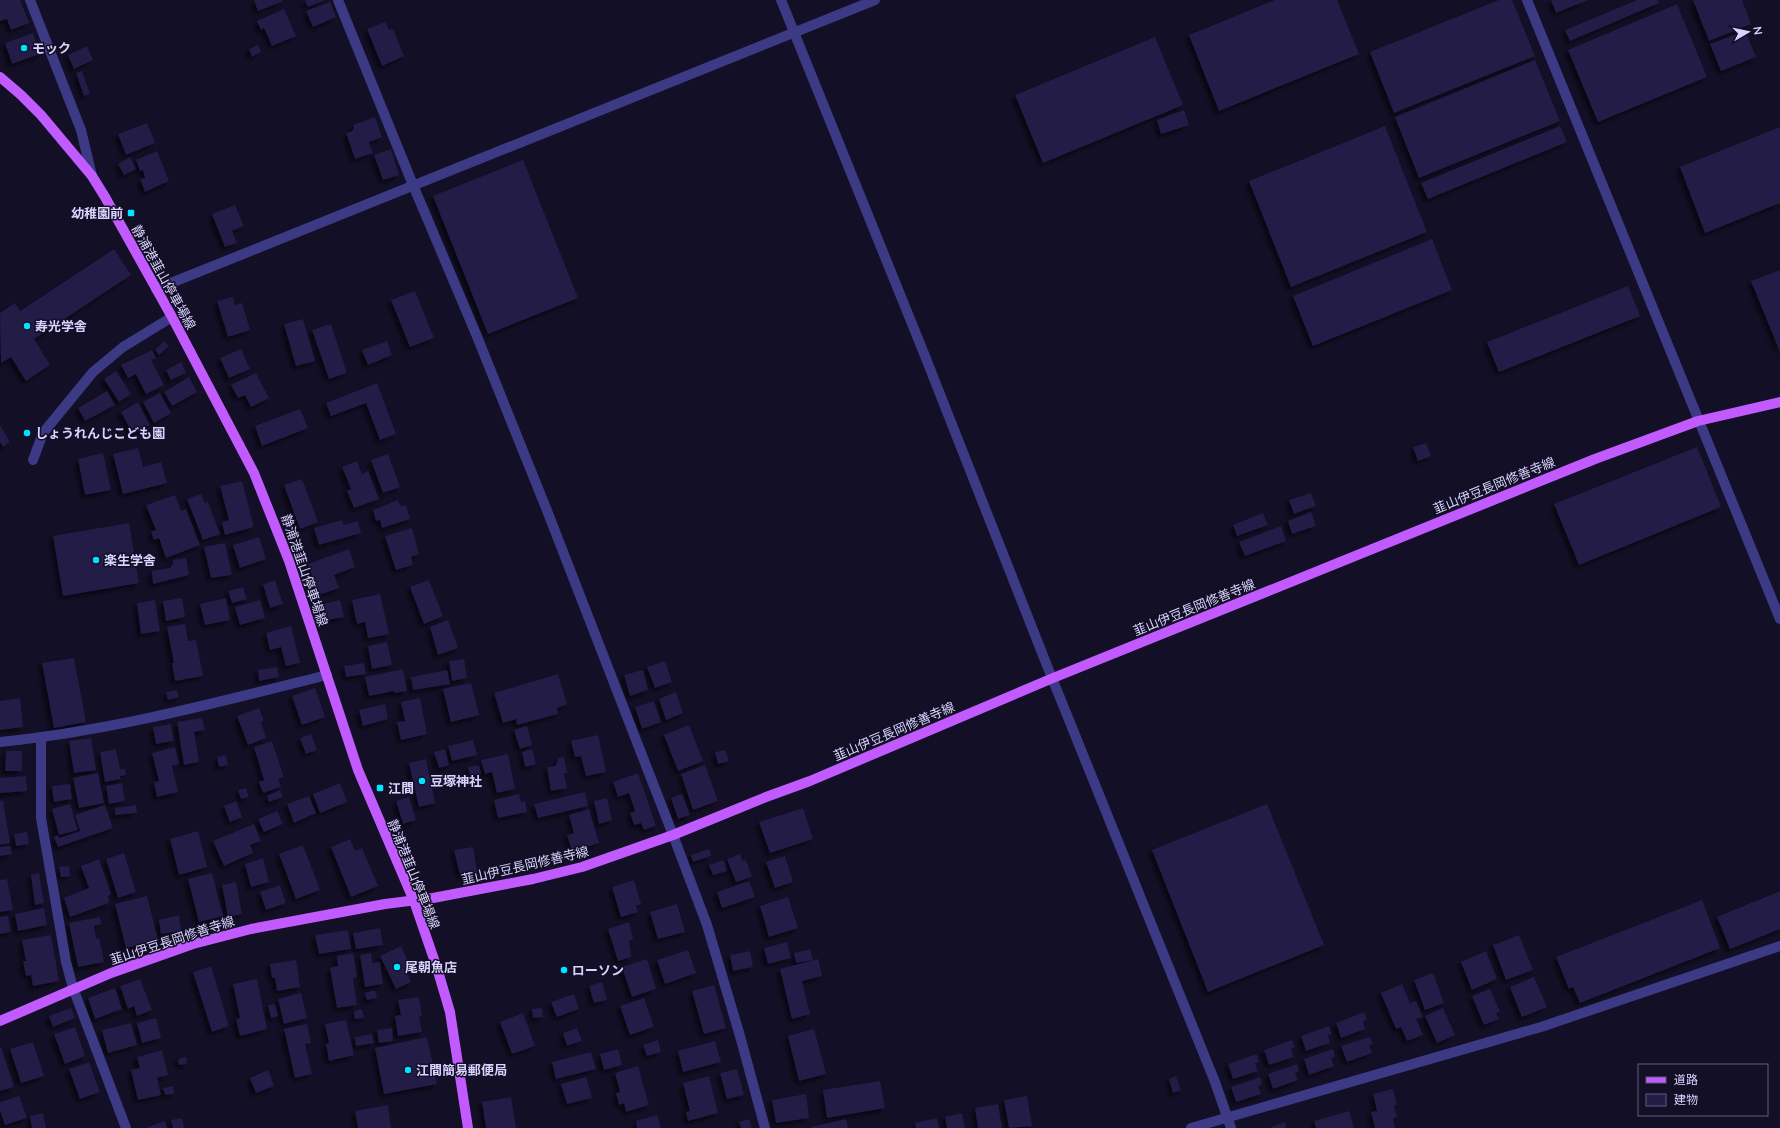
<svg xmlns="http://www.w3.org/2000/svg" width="1780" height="1128" font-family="Lato,'Noto Sans JP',sans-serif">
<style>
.building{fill:#241b47;filter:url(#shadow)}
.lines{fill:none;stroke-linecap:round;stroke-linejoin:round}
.minor{stroke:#3d3a85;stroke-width:10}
.major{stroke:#c25bff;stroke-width:10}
.poi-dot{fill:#00e5ff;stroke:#130f26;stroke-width:1.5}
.labels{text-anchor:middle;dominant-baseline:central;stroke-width:3;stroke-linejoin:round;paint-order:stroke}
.poi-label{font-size:13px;font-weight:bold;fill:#d9d4ff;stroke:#130f26;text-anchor:start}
.street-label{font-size:13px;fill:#d9d4ff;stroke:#130f26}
</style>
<defs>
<filter id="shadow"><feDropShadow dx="-3.5" dy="3.5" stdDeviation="2" flood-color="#0009"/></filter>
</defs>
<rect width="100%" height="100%" fill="#130f26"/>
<g class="building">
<polygon points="0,0 20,0 29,23 11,30 7,19 0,21"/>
<polygon points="254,0 282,0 283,1 258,11"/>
<polygon points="305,0 325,0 308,7"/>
<polygon points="1275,0 1337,0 1359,54 1219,111 1189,35"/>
<polygon points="1499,0 1512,0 1535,56 1394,113 1370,52"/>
<polygon points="1551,0 1588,0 1556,13"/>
<polygon points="1637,0 1658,0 1659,3 1570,41 1565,30"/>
<polygon points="1693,0 1742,0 1751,24 1709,41"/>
<polygon points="330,2 336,17 313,27 306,11"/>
<polygon points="1677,4 1707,77 1598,122 1568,50"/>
<polygon points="284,9 296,36 272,46 264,28 261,30 257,21"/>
<polygon points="385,22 389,30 393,29 404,56 382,66 367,29"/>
<polygon points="1745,31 1756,57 1721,71 1710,44"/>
<polygon points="33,33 40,54 12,64 5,43"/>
<polygon points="1155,37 1183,105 1043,163 1015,95"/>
<polygon points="258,45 261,52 252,57 249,49"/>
<polygon points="87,46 93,60 74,69 68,55"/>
<polygon points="1535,60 1560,121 1419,178 1395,117"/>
<polygon points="82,71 90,94 84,96 76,73"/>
<polygon points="1184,110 1189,125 1161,134 1157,120"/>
<polygon points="375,117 382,137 369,142 373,153 355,159 346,133 352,131 354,128 353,125"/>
<polygon points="147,123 155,143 126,155 118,134"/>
<polygon points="1385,126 1427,232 1291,287 1249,181"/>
<polygon points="1560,126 1567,142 1428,199 1421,183"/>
<polygon points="1780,127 1780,203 1705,233 1680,167"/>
<polygon points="391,149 399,175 383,180 374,155"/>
<polygon points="157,151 169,181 145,192 140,179 145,178 143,170 140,171 136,160"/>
<polygon points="130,157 136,169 124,175 118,164"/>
<polygon points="523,160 578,298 488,334 433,196"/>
<polygon points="235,205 244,226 232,231 237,243 225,247 212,214"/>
<polygon points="1432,239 1452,290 1313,346 1293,296"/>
<polygon points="114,249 131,275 34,339 50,365 26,381 11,357 1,363 0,313 15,303 20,311"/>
<polygon points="1780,270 1780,352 1751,281"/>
<polygon points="1628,286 1640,316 1499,372 1487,342"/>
<polygon points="415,291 434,338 410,347 391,300"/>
<polygon points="233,297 235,305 242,303 250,330 228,337 217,301"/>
<polygon points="303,319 315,361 296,366 284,324"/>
<polygon points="331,324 347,373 329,379 312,330"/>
<polygon points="164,341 169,346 159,355 155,350"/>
<polygon points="387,341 392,355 368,365 362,350"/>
<polygon points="241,349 250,369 229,378 220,358"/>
<polygon points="152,350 156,358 151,360 164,385 146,394 136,374 128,378 121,365"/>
<polygon points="181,362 186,373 171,380 166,370"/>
<polygon points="116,371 131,394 119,402 104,379"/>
<polygon points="256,373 269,398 251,407 245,395 238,398 231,385"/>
<polygon points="189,377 197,392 172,406 164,392"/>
<polygon points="377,383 396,434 380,440 366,403 331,416 326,403"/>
<polygon points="107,391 115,405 85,421 78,408"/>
<polygon points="160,393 171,413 154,423 143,402"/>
<polygon points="138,402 150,425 133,434 121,412"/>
<polygon points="300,409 308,428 262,446 255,426"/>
<polygon points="0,425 10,442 3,447 0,442"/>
<polygon points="1426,443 1431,456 1418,461 1413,447"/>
<polygon points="1697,447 1721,507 1579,565 1554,504"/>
<polygon points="138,448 143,467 161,462 167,483 123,494 113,454"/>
<polygon points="103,453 111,490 85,495 78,459"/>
<polygon points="388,454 400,487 383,493 371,460"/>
<polygon points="357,461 362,474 368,471 379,499 354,508 347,491 351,489 342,467"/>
<polygon points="302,479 318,522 300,529 284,485"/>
<polygon points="242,481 254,527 225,535 222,522 229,520 220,486"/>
<polygon points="1311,493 1316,506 1294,514 1289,500"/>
<polygon points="201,494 205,503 208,502 220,534 203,540 187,499"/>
<polygon points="175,495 181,511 186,509 200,545 166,558 159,538 154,540 151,532 156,530 146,505"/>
<polygon points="398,500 400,506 406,505 410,519 382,528 380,520 376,521 373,510"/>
<polygon points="1311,512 1316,526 1292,534 1288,521"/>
<polygon points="1263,513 1268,525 1237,536 1233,525"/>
<polygon points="342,520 344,525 358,521 361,533 319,545 314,528"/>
<polygon points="129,523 139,583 63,596 53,536"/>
<polygon points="1281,526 1286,541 1245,556 1239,542"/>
<polygon points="412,528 419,554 411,557 413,565 396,570 385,536"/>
<polygon points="259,537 266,559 240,568 233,545"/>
<polygon points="225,543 232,575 211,578 204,547"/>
<polygon points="349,549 355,567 334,575 339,588 319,595 308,564"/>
<polygon points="186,558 189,575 153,584 152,571 170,568 173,564 173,560"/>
<polygon points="275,580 283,604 270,608 263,584"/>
<polygon points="429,580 443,616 424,624 410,587"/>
<polygon points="243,587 247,599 232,603 228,591"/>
<polygon points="380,594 389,634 368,638 365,622 357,624 352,600"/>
<polygon points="182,598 185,617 166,621 163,601"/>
<polygon points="226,598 230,620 205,625 200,604"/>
<polygon points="155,600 160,631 141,634 137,603"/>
<polygon points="260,600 265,618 240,625 235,607"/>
<polygon points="340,600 344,617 327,620 323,604"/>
<polygon points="448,620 458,648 438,655 430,627"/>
<polygon points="185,624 188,641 196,640 203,676 175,681 172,663 174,663 167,627"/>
<polygon points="291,626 300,663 286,666 281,647 270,650 266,633"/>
<polygon points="387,642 392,665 372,669 368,646"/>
<polygon points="74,658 86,722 54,728 42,663"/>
<polygon points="464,659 467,678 452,681 449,661"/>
<polygon points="665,661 672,682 655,688 647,667"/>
<polygon points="364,663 366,674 346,677 344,666"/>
<polygon points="277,667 279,677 259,681 258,670"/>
<polygon points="403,669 407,691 394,693 394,691 369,696 365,677"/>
<polygon points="447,670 450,684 413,690 411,677"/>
<polygon points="643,670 648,690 630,696 624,675"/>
<polygon points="558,674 567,704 557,708 558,714 517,725 516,719 503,723 494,693"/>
<polygon points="471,683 479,715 451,722 443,689"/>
<polygon points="315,688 325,717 302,725 292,696"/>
<polygon points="177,690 179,697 168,700 166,692"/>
<polygon points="676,692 683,713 666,720 659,699"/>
<polygon points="20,698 23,727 0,730 0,701"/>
<polygon points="420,698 427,734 401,740 397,722 405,721 401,702"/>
<polygon points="654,701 661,722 642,729 635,707"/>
<polygon points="385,704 388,719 363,726 359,710"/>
<polygon points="259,708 264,721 261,722 266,738 248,745 237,716"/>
<polygon points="202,718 205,730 194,732 199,762 184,765 177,722"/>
<polygon points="171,724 174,741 156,744 153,727"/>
<polygon points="689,725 703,761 678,771 664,735"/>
<polygon points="527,726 532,745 520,749 514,730"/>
<polygon points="311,734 317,750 306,754 300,738"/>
<polygon points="598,735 606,772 586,776 581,756 575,757 571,741"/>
<polygon points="91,738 96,770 74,773 69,741"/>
<polygon points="473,740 477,755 452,761 448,746"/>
<polygon points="272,741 284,777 278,779 281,787 263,793 259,782 264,780 254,747"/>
<polygon points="175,747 179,764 172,766 178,792 157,797 154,782 159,781 152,753"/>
<polygon points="116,749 120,769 125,769 126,775 120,776 121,779 105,782 100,752"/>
<polygon points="445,749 449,765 439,768 434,752"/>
<polygon points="532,749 536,764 525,767 522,752"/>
<polygon points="725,750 729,761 718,764 715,752"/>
<polygon points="6,751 22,751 22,771 5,771"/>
<polygon points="508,754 515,789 497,793 492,772 485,774 481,760"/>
<polygon points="226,755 228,765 219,767 217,757"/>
<polygon points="564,757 567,773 564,773 567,788 551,791 547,767 555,766 558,761 558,758"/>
<polygon points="426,759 435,803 419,807 409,763"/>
<polygon points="479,765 481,774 470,776 468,767"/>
<polygon points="705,765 718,801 693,810 681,774"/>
<polygon points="98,773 104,803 79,808 73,778"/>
<polygon points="638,773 656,826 644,830 641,823 634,825 630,813 635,811 629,793 618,797 613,782"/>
<polygon points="26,776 27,791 0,793 0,778"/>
<polygon points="122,783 125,801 109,804 106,786"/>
<polygon points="340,783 347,802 320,813 313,794"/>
<polygon points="70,784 72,799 54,802 52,786"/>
<polygon points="246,788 249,797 241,799 238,790"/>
<polygon points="280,790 283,797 269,802 267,796"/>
<polygon points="585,792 588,806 538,818 534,804"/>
<polygon points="519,794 521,802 525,801 527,812 498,818 494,800"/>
<polygon points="682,794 690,815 678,819 671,798"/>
<polygon points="309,796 316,813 294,823 287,804"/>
<polygon points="409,797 416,820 403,824 396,801"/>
<polygon points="607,798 612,820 599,824 594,801"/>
<polygon points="3,800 10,843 0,845 0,801"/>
<polygon points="236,801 242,817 230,822 224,806"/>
<polygon points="70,804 78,830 59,835 52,809"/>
<polygon points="1267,804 1324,945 1208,992 1152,850"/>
<polygon points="105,805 113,828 58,847 54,837 58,835 59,838 80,831 75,815"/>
<polygon points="136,805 137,813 115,815 115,808"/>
<polygon points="803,808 813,839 770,853 759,822"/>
<polygon points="589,809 599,843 572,851 567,835 574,833 569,815"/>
<polygon points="277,811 283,824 264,832 258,819"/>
<polygon points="254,824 261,841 250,845 253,853 224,866 213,841"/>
<polygon points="198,831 207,867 179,875 170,839"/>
<polygon points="27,832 29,844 16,846 14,834"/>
<polygon points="350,839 355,851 362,848 378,886 351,897 331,847"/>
<polygon points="303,845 320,890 296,899 279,854"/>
<polygon points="10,846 12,854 0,856 0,847"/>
<polygon points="473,847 477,872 460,875 454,850"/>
<polygon points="709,849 711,856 693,862 691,855"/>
<polygon points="124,853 136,892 118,898 106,859"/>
<polygon points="740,854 742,861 746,860 752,877 736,882 727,859"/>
<polygon points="785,856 793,882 775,888 766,862"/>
<polygon points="263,858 269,882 251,887 245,864"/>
<polygon points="99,859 111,894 108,896 109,903 70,917 64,898 89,888 81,866"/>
<polygon points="724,860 727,871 713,875 709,865"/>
<polygon points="69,866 70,876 61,877 59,867"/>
<polygon points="39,873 44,903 35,905 31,875"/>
<polygon points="212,873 223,916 199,922 188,879"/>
<polygon points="7,879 13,910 0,912 0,880"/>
<polygon points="634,880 641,904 636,906 638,912 621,917 612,887"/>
<polygon points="749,881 755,897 722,908 717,892"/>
<polygon points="236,882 242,914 228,917 222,885"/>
<polygon points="280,885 286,903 266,910 260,892"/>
<polygon points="1780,891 1780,929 1730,949 1717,917"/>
<polygon points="147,896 158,940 126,948 115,904"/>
<polygon points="788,897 798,928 769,937 760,906"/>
<polygon points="1702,900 1720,948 1580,1003 1573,987 1569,989 1556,957"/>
<polygon points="677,904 685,932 658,939 650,912"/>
<polygon points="44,908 47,925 18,931 15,914"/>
<polygon points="179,915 181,931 161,934 159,920"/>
<polygon points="8,916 11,932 0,934 0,917"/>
<polygon points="100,917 101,924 94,926 96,939 99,938 104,962 78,967 69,923"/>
<polygon points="629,922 633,939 629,941 631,957 618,961 608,929"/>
<polygon points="380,928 383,945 356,949 353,933"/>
<polygon points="348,930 351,949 319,954 315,935"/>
<polygon points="51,935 59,981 33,986 31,975 26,976 23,961 26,961 22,940"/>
<polygon points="1519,935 1533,970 1506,980 1493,945"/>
<polygon points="787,942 791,958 768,964 764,948"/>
<polygon points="401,946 411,967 406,970 411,982 396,989 380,956"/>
<polygon points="810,949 813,960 796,963 794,953"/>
<polygon points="688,950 696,973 665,984 657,960"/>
<polygon points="750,951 753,967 733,971 730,955"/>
<polygon points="1486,951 1497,979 1472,990 1461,962"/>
<polygon points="353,953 357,977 353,978 357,1005 337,1008 330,968 338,966 337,956"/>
<polygon points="371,953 372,963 380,962 383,984 365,987 360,955"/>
<polygon points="647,959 656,989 632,997 622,967"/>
<polygon points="818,959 822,976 802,981 810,1014 792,1019 780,969"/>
<polygon points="296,960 300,987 277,991 275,978 272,978 270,964"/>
<polygon points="211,966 229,1026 212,1032 193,972"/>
<polygon points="1433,973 1444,1003 1425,1010 1414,980"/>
<polygon points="1534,977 1547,1007 1522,1017 1510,987"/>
<polygon points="140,979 152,1010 137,1016 134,1006 128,1009 120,986"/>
<polygon points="257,979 267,1029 240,1036 236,1019 240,1018 233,984"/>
<polygon points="602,982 607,1000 594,1003 589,986"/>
<polygon points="1402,984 1410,1003 1416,1001 1423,1017 1416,1019 1423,1035 1407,1041 1401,1027 1396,1029 1381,993"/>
<polygon points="714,985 726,1028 704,1034 692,991"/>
<polygon points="115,988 122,1009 95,1019 88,998"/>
<polygon points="1490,989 1500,1012 1496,1013 1499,1019 1484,1025 1472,996"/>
<polygon points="375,990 377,998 367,1000 365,993"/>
<polygon points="301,993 307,1018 284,1024 278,999"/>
<polygon points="574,994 579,1009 557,1017 551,1002"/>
<polygon points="419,997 422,1016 419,1017 422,1032 398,1036 395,1016 401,1015 398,1000"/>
<polygon points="644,998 654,1027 630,1035 620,1006"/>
<polygon points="275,1004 278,1016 271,1018 268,1005"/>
<polygon points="71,1008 75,1018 53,1027 49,1016"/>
<polygon points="542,1008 543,1017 533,1018 532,1009"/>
<polygon points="1443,1008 1455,1035 1437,1043 1425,1016"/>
<polygon points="362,1009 364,1018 355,1019 354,1011"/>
<polygon points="1364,1012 1367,1020 1363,1021 1365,1029 1341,1038 1336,1023"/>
<polygon points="523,1013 535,1046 512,1054 500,1022"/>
<polygon points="156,1018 161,1038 142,1043 137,1023"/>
<polygon points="346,1020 354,1055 329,1061 326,1044 329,1043 325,1024"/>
<polygon points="131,1023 137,1045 108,1053 102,1030"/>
<polygon points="307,1024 311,1043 305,1044 312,1074 295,1078 284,1029"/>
<polygon points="1329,1026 1332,1034 1328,1035 1330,1043 1306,1051 1301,1036"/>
<polygon points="75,1027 85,1056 65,1064 54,1034"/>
<polygon points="392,1028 393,1041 379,1043 377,1030"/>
<polygon points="577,1028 582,1041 567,1046 563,1033"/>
<polygon points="814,1029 826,1074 799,1081 788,1036"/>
<polygon points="372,1034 374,1043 356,1046 355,1037"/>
<polygon points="427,1037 437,1084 384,1094 375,1048"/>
<polygon points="1370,1037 1373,1044 1369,1045 1372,1053 1347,1062 1341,1046"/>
<polygon points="658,1040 661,1052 647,1056 643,1045"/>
<polygon points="1292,1040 1295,1047 1291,1049 1294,1057 1269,1065 1264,1050"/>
<polygon points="715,1041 721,1062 683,1072 678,1051"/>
<polygon points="33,1042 44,1076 21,1083 10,1049"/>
<polygon points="1,1047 14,1087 0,1091 0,1048"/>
<polygon points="618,1049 622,1065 604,1070 600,1054"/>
<polygon points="1333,1049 1335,1057 1331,1058 1334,1066 1309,1075 1304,1059"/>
<polygon points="162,1050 168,1075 157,1078 161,1095 138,1100 131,1070 140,1068 137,1057"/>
<polygon points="591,1052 596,1069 556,1079 552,1062"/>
<polygon points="1257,1054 1259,1062 1255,1063 1258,1071 1233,1079 1228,1064"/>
<polygon points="186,1057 187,1064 179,1065 178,1059"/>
<polygon points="89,1062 100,1092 80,1099 69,1069"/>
<polygon points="1297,1064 1299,1071 1295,1073 1298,1080 1273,1089 1268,1074"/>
<polygon points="638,1066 649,1105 626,1112 624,1103 619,1105 616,1093 620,1092 615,1073"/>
<polygon points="737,1069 744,1095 727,1099 720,1073"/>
<polygon points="268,1070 274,1086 256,1093 250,1078"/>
<polygon points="709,1076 718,1113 688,1121 686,1112 690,1111 683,1083"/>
<polygon points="1176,1076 1181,1090 1173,1093 1169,1079"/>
<polygon points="586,1077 592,1098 567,1104 561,1084"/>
<polygon points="1260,1077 1262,1084 1258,1086 1261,1094 1236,1102 1231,1087"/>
<polygon points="880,1081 885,1108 827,1118 823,1090"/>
<polygon points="173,1086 174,1094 165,1095 163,1088"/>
<polygon points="1393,1089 1397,1105 1394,1106 1397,1117 1393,1118 1395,1128 1375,1128 1371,1112 1377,1111 1373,1094"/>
<polygon points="806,1094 809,1118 776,1123 772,1100"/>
<polygon points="19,1096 27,1118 5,1125 0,1111 0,1102"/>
<polygon points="1027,1096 1032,1126 1009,1128 1004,1100"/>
<polygon points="511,1097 516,1128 486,1128 482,1102"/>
<polygon points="998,1104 1002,1128 978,1128 975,1108"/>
<polygon points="388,1105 391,1128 358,1128 355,1111"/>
<polygon points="1349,1111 1354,1128 1316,1128 1314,1121"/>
<polygon points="43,1113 46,1128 32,1128 30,1116"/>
<polygon points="962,1113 965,1128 947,1128 945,1117"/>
<polygon points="657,1115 661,1128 637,1128 636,1121"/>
<polygon points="182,1118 184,1128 173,1128 171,1120"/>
<polygon points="937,1118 939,1128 916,1128 915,1123"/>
<polygon points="749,1119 752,1128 741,1128 739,1122"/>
<polygon points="846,1119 848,1128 811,1128 811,1127"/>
<polygon points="165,1121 167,1128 146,1128"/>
<polygon points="1285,1122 1286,1128 1269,1128"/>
</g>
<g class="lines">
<g class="minor">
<polyline points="30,0 81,130 92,176"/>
<polyline points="338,0 413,185 476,334 546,508 673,835 707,925 740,1036 765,1128"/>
<polyline points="781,0 925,356 1046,663 1215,1082 1231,1128"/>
<polyline points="1527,0 1780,619"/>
<polyline points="156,289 875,0"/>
<polyline points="33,460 43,433 93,372 123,347 172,317"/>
<polyline points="41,737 41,818 66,962 73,988 126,1128"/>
<path d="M 0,742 C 110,731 219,702 327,675"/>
<polyline points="1191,1128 1541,1027 1780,946"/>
</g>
<g class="major">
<polyline points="0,77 21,95 41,115 92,176 105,197 172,317 254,473 289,561 358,770 414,901 437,968 450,1012 468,1128"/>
<polyline points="0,1021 111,973 193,944 251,929 385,904 433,898 533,879 582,867 673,835 766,797 810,781 1053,678 1595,459 1698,421 1780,402"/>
</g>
</g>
<g class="poi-dot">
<circle cx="24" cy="48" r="4"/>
<rect x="127" y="209" width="8" height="8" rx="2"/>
<circle cx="27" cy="326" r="4"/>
<circle cx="27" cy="433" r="4"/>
<circle cx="96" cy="560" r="4"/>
<circle cx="422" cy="781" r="4"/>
<rect x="376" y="784" width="8" height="8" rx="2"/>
<circle cx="397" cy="967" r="4"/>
<circle cx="564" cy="970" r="4"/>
<circle cx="408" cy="1070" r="4"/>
</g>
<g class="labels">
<g class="poi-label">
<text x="32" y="48">モック</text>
<text x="123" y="213" text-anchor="end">幼稚園前</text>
<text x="35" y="326">寿光学舎</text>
<text x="35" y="433">しょうれんじこども園</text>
<text x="104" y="560">楽生学舎</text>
<text x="430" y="781">豆塚神社</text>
<text x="388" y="788">江間</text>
<text x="405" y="967">尾朝魚店</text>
<text x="572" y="970">ローソン</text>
<text x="416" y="1070">江間簡易郵便局</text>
</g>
<g class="street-label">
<text transform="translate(164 277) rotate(61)">静浦港韮山停車場線</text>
<text transform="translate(1494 485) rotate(-22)">韮山伊豆長岡修善寺線</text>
<text transform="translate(305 570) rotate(71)">静浦港韮山停車場線</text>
<text transform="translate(1194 607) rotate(-22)">韮山伊豆長岡修善寺線</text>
<text transform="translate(894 731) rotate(-23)">韮山伊豆長岡修善寺線</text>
<text transform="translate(525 865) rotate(-13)">韮山伊豆長岡修善寺線</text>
<text transform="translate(414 874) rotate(68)">静浦港韮山停車場線</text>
<text transform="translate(172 940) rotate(-18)">韮山伊豆長岡修善寺線</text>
</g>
</g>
<rect x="1638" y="1064" width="130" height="52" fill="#130f26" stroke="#625e7d"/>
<rect x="1646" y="1077" width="20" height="6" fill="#c25bff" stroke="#625e7d"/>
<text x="1674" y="1084" font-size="12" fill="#d9d4ff">道路</text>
<rect x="1646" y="1094" width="20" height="12" fill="#241b47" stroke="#625e7d"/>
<text x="1674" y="1104" font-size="12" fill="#d9d4ff">建物</text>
<g transform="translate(1748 32) rotate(81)" stroke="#130f26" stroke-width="3" paint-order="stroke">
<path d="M0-3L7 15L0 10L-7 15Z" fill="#d9d4ff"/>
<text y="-6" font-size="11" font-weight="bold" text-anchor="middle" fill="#d9d4ff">N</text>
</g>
</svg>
